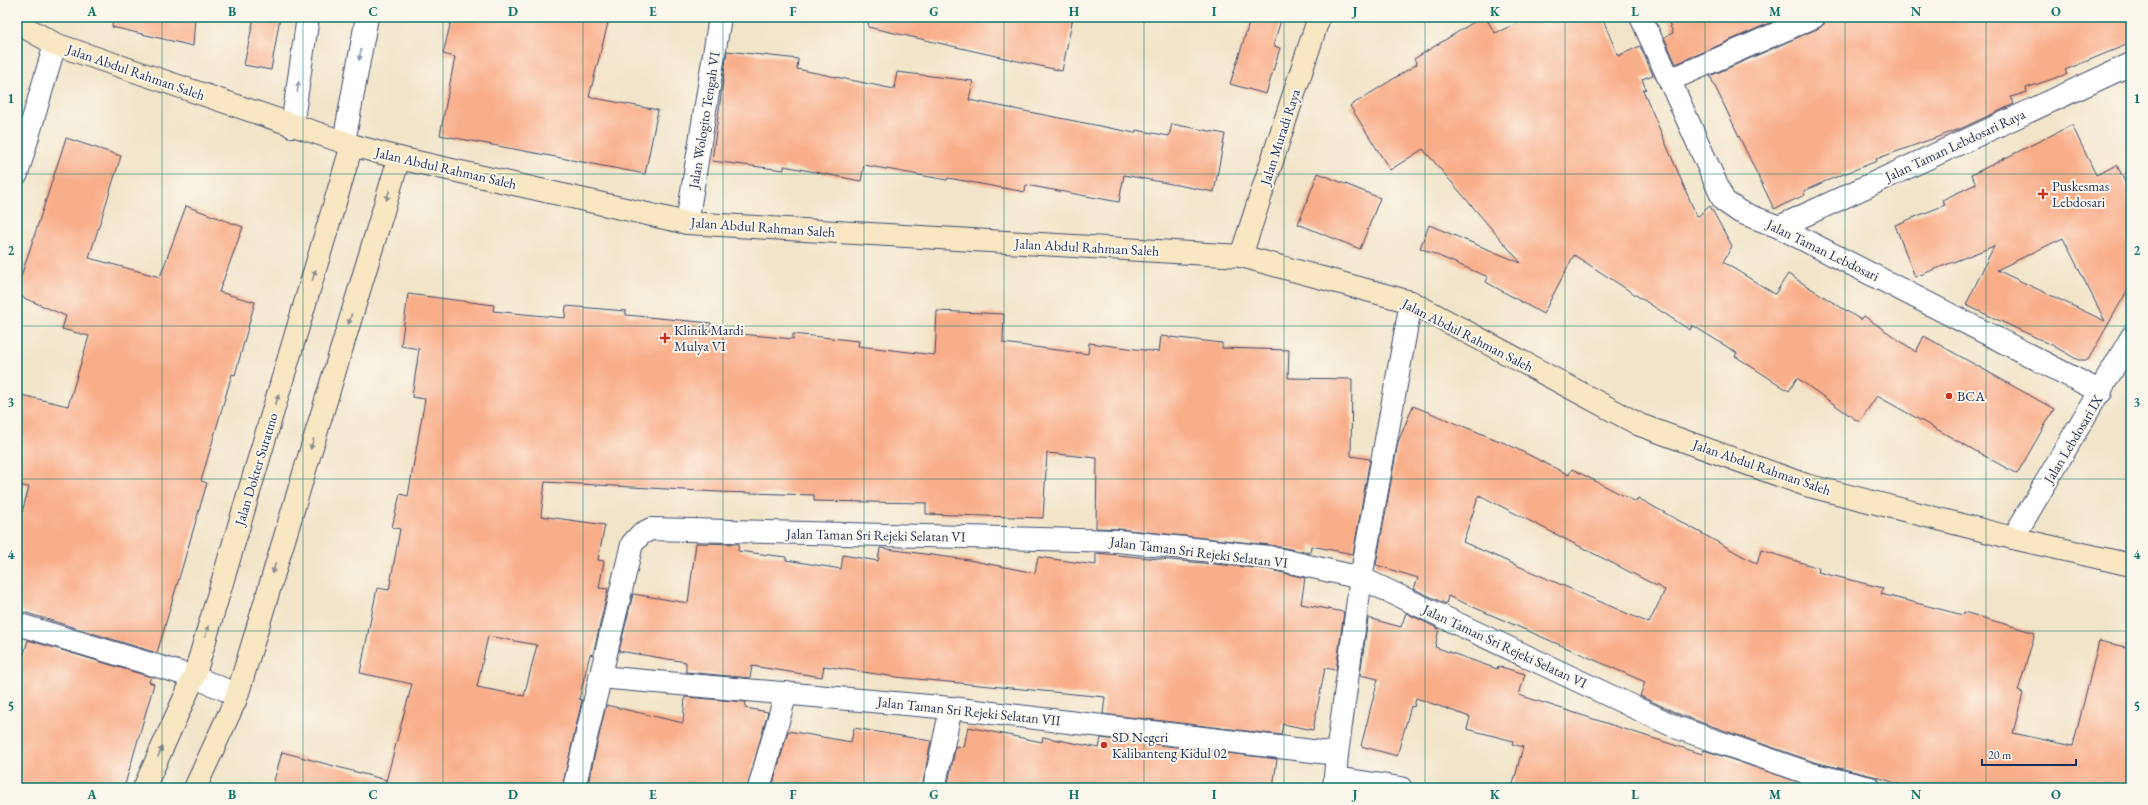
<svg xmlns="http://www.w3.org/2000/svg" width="2148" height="805" font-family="'EB Garamond',serif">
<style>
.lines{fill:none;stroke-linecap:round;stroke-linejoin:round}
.stream{stroke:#58bfd5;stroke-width:9}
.building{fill:#f9ae8a;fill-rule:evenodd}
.street-casing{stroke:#3b4a6e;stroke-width:24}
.secondary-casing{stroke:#3b4a6e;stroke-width:24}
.street{stroke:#fff;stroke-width:22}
.secondary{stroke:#f9e7c3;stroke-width:22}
.oneway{fill:#8d97ae}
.oneway2{fill:#8a8b90}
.grid{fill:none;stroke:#0f766e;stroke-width:1;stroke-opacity:0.55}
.poi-dot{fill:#c8321e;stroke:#fbf7ec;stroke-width:1.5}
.labels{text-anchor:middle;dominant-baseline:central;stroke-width:4;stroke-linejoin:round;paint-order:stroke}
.street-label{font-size:14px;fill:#1b2f5e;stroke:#fbf7ec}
.poi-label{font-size:14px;fill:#1b2f5e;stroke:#fbf7ec;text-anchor:start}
.neatline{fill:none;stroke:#0f766e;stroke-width:1.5}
.grid-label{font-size:13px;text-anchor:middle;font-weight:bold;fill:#0f766e}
</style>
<rect width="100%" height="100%" fill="#fbf7ec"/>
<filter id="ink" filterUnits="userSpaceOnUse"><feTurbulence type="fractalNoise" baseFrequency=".025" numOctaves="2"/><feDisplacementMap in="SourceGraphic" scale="8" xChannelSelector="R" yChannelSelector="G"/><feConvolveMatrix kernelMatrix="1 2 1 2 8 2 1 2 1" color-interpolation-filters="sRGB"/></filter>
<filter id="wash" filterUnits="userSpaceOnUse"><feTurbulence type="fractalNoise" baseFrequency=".012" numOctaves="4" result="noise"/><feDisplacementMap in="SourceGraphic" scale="16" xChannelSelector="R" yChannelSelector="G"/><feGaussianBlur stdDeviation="0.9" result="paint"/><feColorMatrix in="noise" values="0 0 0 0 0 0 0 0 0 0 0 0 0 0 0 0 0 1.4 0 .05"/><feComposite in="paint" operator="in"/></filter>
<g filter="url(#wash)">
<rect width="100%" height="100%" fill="#f2e4c9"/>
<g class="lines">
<polyline class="stream" points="2122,337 2131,321"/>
</g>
<g id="blocks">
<g class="building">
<polygon points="113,17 195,17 193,46 112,27"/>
<polygon points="254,17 280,17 271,70 244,65"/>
<polygon points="452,17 584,17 608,23 589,97 658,110 645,174 440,135 455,57 443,54"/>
<polygon points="869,17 1073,17 1062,71 868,27"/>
<polygon points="1251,17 1282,17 1273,46 1280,48 1266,94 1230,84"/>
<polygon points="1482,17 1485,17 1495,33 1532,17 1602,17 1618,56 1640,46 1653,75 1642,79 1646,89 1643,90 1697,217 1710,206 1732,246 1723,262 1775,294 1788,274 1861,320 1864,316 1916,352 1924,336 2054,409 2017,474 1877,396 1859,422 1797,378 1789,391 1735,356 1737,353 1692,325 1690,330 1574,255 1543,314 1486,282 1488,277 1420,248 1429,225 1521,263 1423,149 1390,170 1350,106 1417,64 1414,59"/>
<polygon points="1667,17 1783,17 1676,64 1664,37 1673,33"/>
<polygon points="1826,17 2131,17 2131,43 2065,70 2067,74 2026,88 2027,92 2011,97 2014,104 1960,129 1876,159 1877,161 1826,181 1804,191 1805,195 1774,209 1710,76 1819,28 1824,24"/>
<polygon points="727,51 798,59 797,69 894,89 897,72 973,81 969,100 1135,133 1136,130 1169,136 1172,124 1225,134 1214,192 1124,175 1119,202 1026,185 1025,192 948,178 947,180 864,165 861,181 784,166 784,170 712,161"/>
<path d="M 2072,125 L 2096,175 L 2117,165 L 2131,195 L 2131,284 L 2088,360 L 2078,360 L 2052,345 L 1966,305 L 1994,246 L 1915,277 L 1895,225 L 1945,205 L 1942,200 L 1976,184 L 1971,175 ZM 2063,238 L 2105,321 L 1997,270 Z"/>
<polygon points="66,138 121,156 89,258 160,277 186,206 243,227 219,292 255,302 235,375 232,374 201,481 207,483 157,653 17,610 17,530 29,487 17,485 17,394 68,406 89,336 62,329 66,316 17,295 17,289"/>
<polygon points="1318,173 1380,198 1360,249 1298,224"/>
<path d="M 408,294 L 494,305 L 493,311 L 565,318 L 566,306 L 626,311 L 626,315 L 711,323 L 710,331 L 793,339 L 793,334 L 859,341 L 858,346 L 935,355 L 937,311 L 1004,314 L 1003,343 L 1088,354 L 1089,343 L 1159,352 L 1161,336 L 1222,343 L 1222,348 L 1289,350 L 1288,378 L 1352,379 L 1351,456 L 1370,459 L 1353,554 L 1311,546 L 1310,553 L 1270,545 L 1119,529 L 1096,528 L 1097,458 L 1047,453 L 1043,518 L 926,514 L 926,503 L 814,501 L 814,495 L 719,492 L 545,482 L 541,516 L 605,525 L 598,560 L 604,561 L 599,588 L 608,589 L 593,655 L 590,654 L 579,699 L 582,700 L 562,788 L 272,788 L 282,752 L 386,780 L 385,785 L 412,684 L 360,673 L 377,588 L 389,590 L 400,529 L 392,527 L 400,494 L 408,496 L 425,399 L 412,397 L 419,349 L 401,346 ZM 488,636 L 537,645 L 524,696 L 477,687 Z"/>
<path d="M 1413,406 L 1507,444 L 1569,475 L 1572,469 L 1636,502 L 1638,498 L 1757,564 L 1761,550 L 1819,568 L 1818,572 L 1883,588 L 1881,594 L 1963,615 L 1964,612 L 2035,633 L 2018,691 L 2023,693 L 2013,733 L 2073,746 L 2099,641 L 2131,648 L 2131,788 L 1912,788 L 1873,776 L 1814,762 L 1683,716 L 1640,696 L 1645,682 L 1448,596 L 1446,604 L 1414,589 L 1418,578 L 1376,565 L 1398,442 ZM 1479,495 L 1665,590 L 1649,623 L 1463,542 Z"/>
<polygon points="696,543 739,544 738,551 786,557 786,560 841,569 843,555 878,561 880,548 969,560 1035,573 1038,557 1096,565 1096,553 1267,569 1305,578 1301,604 1344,612 1336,670 1325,668 1313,730 1283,724 1281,735 1103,714 1105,697 896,677 824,666 822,677 752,666 750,678 686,672 686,662 619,651 633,594 688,603"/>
<polygon points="1406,613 1439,629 1435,647 1497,669 1498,666 1525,674 1519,695 1702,754 1704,750 1816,788 1512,788 1523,747 1512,744 1513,741 1467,729 1470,717 1416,698 1414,707 1411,706 1397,756 1361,746 1378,679 1360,675 1368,618 1401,627"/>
<polygon points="28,640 151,677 149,682 154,684 124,788 17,788 17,678"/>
<polygon points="685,697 746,702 745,708 768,712 747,788 587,788 606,705 683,723"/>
<polygon points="968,727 1042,742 1043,737 1099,748 1101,738 1277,759 1273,788 947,788 956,746 964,747"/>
<polygon points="854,728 931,741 922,788 772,788 788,731 851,742"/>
</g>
</g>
</g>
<g filter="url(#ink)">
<use href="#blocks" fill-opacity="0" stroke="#3b4a6e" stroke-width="1"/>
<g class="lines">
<defs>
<g id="street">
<polyline points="1641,17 1724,201 1740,212 1779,227 2101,392"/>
<polyline points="1670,80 1814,17"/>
<polyline points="292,126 308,17"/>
<polyline points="344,142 367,17"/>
<polyline points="17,174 55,44"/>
<polyline points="687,223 720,17"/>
<polyline points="1779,227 2131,64"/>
<polyline points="2013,538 2131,338"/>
<polyline points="17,624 194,677 236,694"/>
<polyline points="600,677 951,708 1337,754"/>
<polyline points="1336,778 1401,788"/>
<polyline points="574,788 632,544 641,534 651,529 1118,541 1269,557 1361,578 1678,728 1811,774 1870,788"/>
<polyline points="759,788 786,693"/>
<polyline points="934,788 951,708"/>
<polyline points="1334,788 1337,754 1361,578 1411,302"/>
</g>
<g id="secondary">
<polyline points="17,23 55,44 352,145 399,158 687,223 1241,256 1411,302 1640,425 1806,485 2013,538 2131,565"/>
<polyline points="1241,256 1319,17"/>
<polyline points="144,788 194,677 352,145"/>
<polyline points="195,788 236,699 399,158"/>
</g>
</defs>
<use href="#street" class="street-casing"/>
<use href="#secondary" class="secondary-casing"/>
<use href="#street" class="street"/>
<use href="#secondary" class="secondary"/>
</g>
<defs><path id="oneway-solid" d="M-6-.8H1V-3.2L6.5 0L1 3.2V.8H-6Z"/></defs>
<g class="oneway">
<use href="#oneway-solid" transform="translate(360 55) rotate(100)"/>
<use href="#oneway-solid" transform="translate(298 87) rotate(-82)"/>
</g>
<g class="oneway2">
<use href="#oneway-solid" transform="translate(388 195) rotate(107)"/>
<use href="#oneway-solid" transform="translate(314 275) rotate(-73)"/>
<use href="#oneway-solid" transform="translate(350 319) rotate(107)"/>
<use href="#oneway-solid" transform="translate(277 400) rotate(-73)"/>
<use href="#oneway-solid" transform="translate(312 444) rotate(107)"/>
<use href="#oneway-solid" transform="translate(274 568) rotate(107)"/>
<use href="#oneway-solid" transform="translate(207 631) rotate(-73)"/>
<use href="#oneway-solid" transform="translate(160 752) rotate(-66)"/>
</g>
</g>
<path class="grid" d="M 162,17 L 162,788M 303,17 L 303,788M 443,17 L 443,788M 583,17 L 583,788M 723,17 L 723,788M 864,17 L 864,788M 1004,17 L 1004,788M 1144,17 L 1144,788M 1284,17 L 1284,788M 1425,17 L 1425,788M 1565,17 L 1565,788M 1705,17 L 1705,788M 1845,17 L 1845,788M 1986,17 L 1986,788M 17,174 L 2131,174M 17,326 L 2131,326M 17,479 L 2131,479M 17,631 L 2131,631"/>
<g class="poi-dot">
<path d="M2041 188h4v4h4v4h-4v4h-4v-4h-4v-4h4z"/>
<path d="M663 332h4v4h4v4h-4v4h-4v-4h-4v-4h4z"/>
<circle cx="1949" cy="396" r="4"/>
<circle cx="1104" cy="745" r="4"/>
</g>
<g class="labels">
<g class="street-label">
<text transform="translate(136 72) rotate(19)">Jalan Abdul Rahman Saleh</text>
<text transform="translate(704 120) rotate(-81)">Jalan Wologito Tengah VI</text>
<text transform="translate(1280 137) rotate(-72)">Jalan Muradi Raya</text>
<text transform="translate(1955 145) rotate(-25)">Jalan Taman Lebdosari Raya</text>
<text transform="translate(446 168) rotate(13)">Jalan Abdul Rahman Saleh</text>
<text transform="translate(763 227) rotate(4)">Jalan Abdul Rahman Saleh</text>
<text transform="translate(1087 247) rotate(3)">Jalan Abdul Rahman Saleh</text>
<text transform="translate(1823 250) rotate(26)">Jalan Taman Lebdosari</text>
<text transform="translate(1468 335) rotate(27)">Jalan Abdul Rahman Saleh</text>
<text transform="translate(2073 439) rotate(-59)">Jalan Lebdosari IX</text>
<text transform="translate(1762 467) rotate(19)">Jalan Abdul Rahman Saleh</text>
<text transform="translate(256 469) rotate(-73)">Jalan Dokter Suratmo</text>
<text transform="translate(876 535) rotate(1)">Jalan Taman Sri Rejeki Selatan VI</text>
<text transform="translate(1199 552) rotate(7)">Jalan Taman Sri Rejeki Selatan VI</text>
<text transform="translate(1505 646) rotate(25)">Jalan Taman Sri Rejeki Selatan VI</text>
<text transform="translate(969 711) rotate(6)">Jalan Taman Sri Rejeki Selatan VII</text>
</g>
<g class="poi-label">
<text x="2052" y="186">Puskesmas<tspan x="2052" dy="16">Lebdosari</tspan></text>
<text x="674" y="330">Klinik Mardi<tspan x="674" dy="16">Mulya VI</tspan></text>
<text x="1957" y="396">BCA</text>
<text x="1112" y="737">SD Negeri<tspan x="1112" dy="16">Kalibanteng Kidul 02</tspan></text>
</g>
</g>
<rect width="2148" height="805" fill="none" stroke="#fbf7ec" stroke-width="44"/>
<path d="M1982 759v6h94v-6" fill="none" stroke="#1b2f5e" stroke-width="2"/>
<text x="1988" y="759" font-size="12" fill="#1b2f5e" stroke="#fbf7ec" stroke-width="3" paint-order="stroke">20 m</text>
<rect x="22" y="22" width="2104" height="761" class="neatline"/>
<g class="grid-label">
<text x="92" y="16">A</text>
<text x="232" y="16">B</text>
<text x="373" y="16">C</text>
<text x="513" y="16">D</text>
<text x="653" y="16">E</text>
<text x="793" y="16">F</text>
<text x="934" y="16">G</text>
<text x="1074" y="16">H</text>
<text x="1214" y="16">I</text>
<text x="1355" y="16">J</text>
<text x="1495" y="16">K</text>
<text x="1635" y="16">L</text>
<text x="1775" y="16">M</text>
<text x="1916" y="16">N</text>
<text x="2056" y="16">O</text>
<text x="11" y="103">1</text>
<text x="2137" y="103">1</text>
<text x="11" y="255">2</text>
<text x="2137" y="255">2</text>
<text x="11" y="407">3</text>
<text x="2137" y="407">3</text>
<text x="11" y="559">4</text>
<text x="2137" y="559">4</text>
<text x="11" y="711">5</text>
<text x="2137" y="711">5</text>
<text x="92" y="799">A</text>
<text x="232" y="799">B</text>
<text x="373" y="799">C</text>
<text x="513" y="799">D</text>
<text x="653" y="799">E</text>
<text x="793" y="799">F</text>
<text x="934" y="799">G</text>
<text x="1074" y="799">H</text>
<text x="1214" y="799">I</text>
<text x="1355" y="799">J</text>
<text x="1495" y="799">K</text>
<text x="1635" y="799">L</text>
<text x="1775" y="799">M</text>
<text x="1916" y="799">N</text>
<text x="2056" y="799">O</text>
</g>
</svg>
